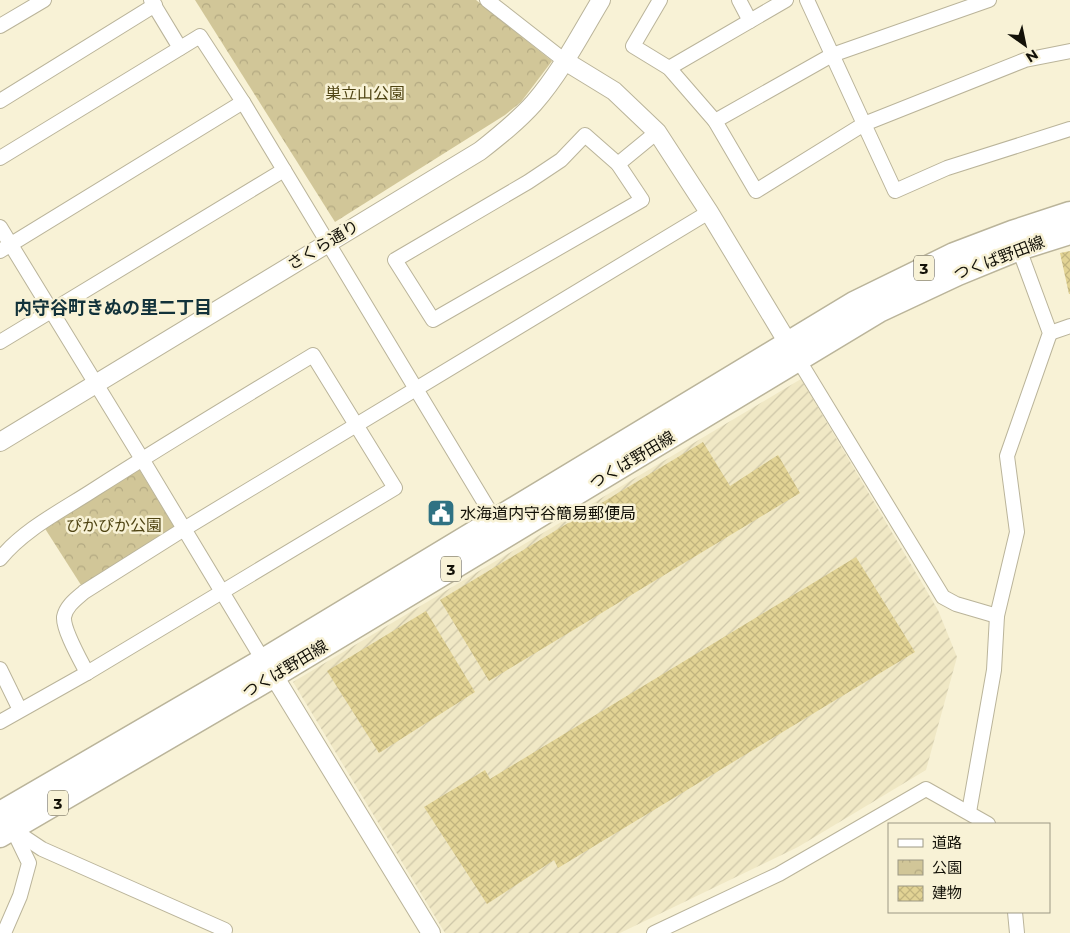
<svg xmlns="http://www.w3.org/2000/svg" width="1070" height="933" font-family="Montserrat,'Noto Sans JP',sans-serif">
<style>
.industrial{fill:url(#industrial-furrows)}
.park{fill:url(#park-crowns)}
.building{fill:url(#building-cross-hatch)}
.lines{fill:none;stroke-linecap:round;stroke-linejoin:round}
.minor-casing{stroke:#bab49a;stroke-width:16}
.tertiary-casing{stroke:#bab49a;stroke-width:20}
.primary-casing{stroke:#bab49a;stroke-width:25}
.minor{stroke:#fff;stroke-width:14}
.tertiary{stroke:#fff;stroke-width:18}
.primary{stroke:#fff;stroke-width:22}
.labels{text-anchor:middle;dominant-baseline:central;stroke-width:5;stroke-linejoin:round;paint-order:stroke}
.shield{fill:#f8f2d6;stroke:#585446;stroke-width:1}
.shield-label{font-size:15px;font-weight:bold;fill:#131108}
.park-label{font-size:16px;fill:#4f4413;stroke:#f8f2d6}
.street-label{font-size:16px;fill:#131108;stroke:#f8f2d6}
.poi-label{font-size:16px;fill:#131108;stroke:#f8f2d6;text-anchor:start}
.neighbourhood-label{font-size:18px;font-weight:bold;fill:#12323a;stroke:#f8f2d6}
</style>
<defs>
<pattern id="industrial-furrows" width="10" height="10" patternUnits="userSpaceOnUse" patternTransform="scale(1.25)"><rect width="10" height="10" fill="#f0e8c5"/><path d="M-1 1l2-2M0 10L10 0M9 11l2-2" fill="none" stroke="#cdc6a8"/></pattern>
<pattern id="park-crowns" width="20" height="18" patternUnits="userSpaceOnUse" patternTransform="scale(1.25)"><rect width="20" height="18" fill="#d1c698"/><path d="M2 6a3 3 0 1 1 6 0M12 15a3 3 0 1 1 6 0" fill="none" stroke="#b3a982"/></pattern>
<pattern id="building-cross-hatch" width="8" height="8" patternUnits="userSpaceOnUse" patternTransform="scale(1.25)"><rect width="8" height="8" fill="#e2d394"/><path d="M0 0l8 8M0 8l8-8" fill="none" stroke="#c1b47e"/></pattern>
</defs>
<rect width="100%" height="100%" fill="#f8f2d6"/>
<polygon class="industrial" points="801,379 938,610 957,657 926,770 798,847 620,933 445,933 293,682"/>
<g class="park">
<polygon points="195,0 476,0 552,61 521,102 505,115 335,222"/>
<polygon points="139,469 175,528 81,585 44,527"/>
</g>
<g class="building">
<polygon points="1070,251 1070,294 1069,294 1060,253"/>
<polygon points="703,442 730,486 778,455 800,493 489,681 440,600"/>
<polygon points="856,557 915,652 558,868 554,860 487,904 424,807 485,770 490,779"/>
<polygon points="426,611 475,692 379,753 327,671"/>
</g>
<g class="lines">
<defs>
<g id="minor">
<polyline points="151,0 180,48"/>
<polyline points="487,0 565,61"/>
<polyline points="660,0 633,46 669,68 715,121 756,191 864,124 895,191 947,168 1070,129"/>
<polyline points="739,0 750,21"/>
<polyline points="807,0 864,124 1025,60 1070,51"/>
<polyline points="0,26 44,0"/>
<polyline points="669,68 786,0"/>
<polyline points="0,101 155,5"/>
<polyline points="715,121 832,55 989,0"/>
<polygon points="585,135 618,164 642,200 433,320 395,260 528,182 561,160"/>
<polyline points="0,158 200,36 243,102 495,520"/>
<polyline points="618,164 657,132"/>
<polyline points="0,227 142,459 263,660"/>
<polyline points="0,251 243,102"/>
<polyline points="1050,333 1070,326"/>
<polyline points="0,342 284,170"/>
<polyline points="798,359 943,597 956,604 997,616"/>
<path d="M 0,559 C 24,529 63,510 95,489 C 167,443 240,399 313,355 L 395,488 L 87,673 L 0,722"/>
<polyline points="0,669 20,710"/>
<path d="M 87,673 C 81,661 63,630 64,617 C 66,606 76,599 84,592 L 184,529 L 709,212"/>
<polyline points="969,812 994,670 997,616 1017,532 1007,456 1050,333 1019,249"/>
<polyline points="12,829 42,849 225,930 224,933"/>
<polyline points="1015,912 1017,933"/>
<polyline points="4,933 20,896 29,863 14,832"/>
<polyline points="654,933 779,874 926,789 988,824"/>
</g>
<g id="tertiary">
<polyline points="565,61 614,91 657,132 709,212 794,353"/>
<path d="M 0,442 L 480,151 C 499,136 518,121 534,103 C 561,72 580,35 601,0"/>
<polyline points="274,676 431,933"/>
</g>
<g id="primary">
<polyline points="0,813 263,660 854,303 954,254 1012,232 1070,213"/>
<polyline points="0,836 274,676 879,311 958,274 1019,249 1070,233"/>
</g>
</defs>
<use href="#minor" class="minor-casing"/>
<use href="#tertiary" class="tertiary-casing"/>
<use href="#primary" class="primary-casing"/>
<use href="#minor" class="minor"/>
<use href="#tertiary" class="tertiary"/>
<use href="#primary" class="primary"/>
</g>
<defs>
<symbol id="civic-square" viewBox="-11 -11 22 22"><rect x="-9" y="-9" width="18" height="18" rx="4" fill="#2f7283" stroke="#f8f2d6"/><path d="M-.6-6.5H3V-4.5H.6V-3L4-1V1h2V6H-6V1h2V-1L-.6-3ZM-1.2 2.5V6h2.4V2.5Z" fill="#fff"/></symbol>
</defs>
<g fill-rule="evenodd">
<use href="#civic-square" x="425" y="497" width="32" height="32"/>
</g>
<g class="labels">
<g class="shield">
<rect x="914" y="255.5" width="20" height="25" rx="4"/>
<rect x="441" y="556.5" width="20" height="25" rx="4"/>
<rect x="48" y="790.5" width="20" height="25" rx="4"/>
</g>
<g class="shield-label">
<text x="924" y="268">3</text>
<text x="451" y="569">3</text>
<text x="58" y="803">3</text>
</g>
<g class="park-label">
<text x="365" y="93">巣立山公園</text>
<text x="114" y="525">ぴかぴか公園</text>
</g>
<g class="street-label">
<text transform="translate(323 245) rotate(-31)">さくら通り</text>
<text transform="translate(999 258) rotate(-21)">つくば野田線</text>
<text transform="translate(632 460) rotate(-31)">つくば野田線</text>
<text transform="translate(285 669) rotate(-31)">つくば野田線</text>
</g>
<g class="poi-label">
<text x="460" y="513">水海道内守谷簡易郵便局</text>
</g>
<g class="neighbourhood-label">
<text x="113" y="308">内守谷町きぬの里二丁目</text>
</g>
</g>
<rect x="888" y="823" width="162" height="90" fill="#f8f2d6" stroke="#9c9884"/>
<rect x="898" y="839" width="25" height="8" fill="#ffffff" stroke="#9c9884"/>
<text x="932" y="848" font-size="15" fill="#131108">道路</text>
<rect x="898" y="860" width="25" height="15" fill="url(#park-crowns)" stroke="#9c9884"/>
<text x="932" y="873" font-size="15" fill="#131108">公園</text>
<rect x="898" y="886" width="25" height="15" fill="url(#building-cross-hatch)" stroke="#9c9884"/>
<text x="932" y="898" font-size="15" fill="#131108">建物</text>
<g transform="translate(1025 45) rotate(147)" stroke="#f8f2d6" stroke-width="4" paint-order="stroke">
<path d="M0-4L9 19L0 12L-9 19Z" fill="#131108"/>
<text y="-8" font-size="14" font-weight="bold" text-anchor="middle" fill="#131108">N</text>
</g>
</svg>
